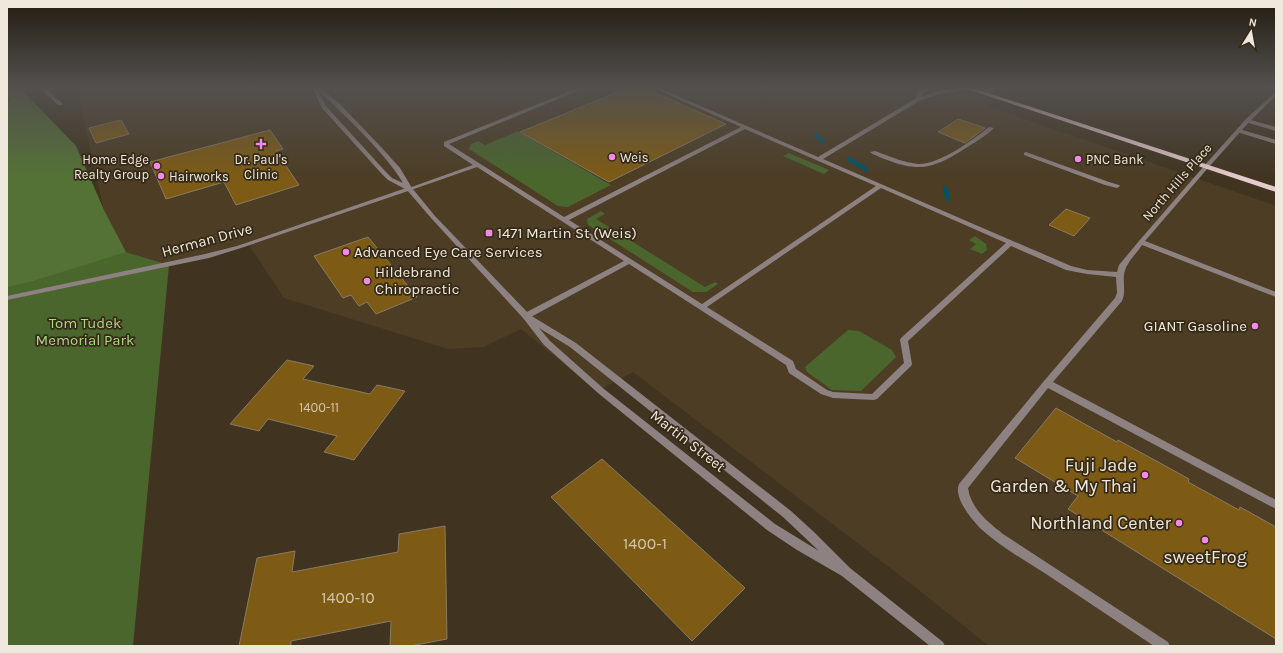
<svg xmlns="http://www.w3.org/2000/svg" width="1283" height="653" font-family="Karla,sans-serif">
<style>
.built{fill:#4c3d24}
.green{fill:#4a662d}
.forest{fill:#547235}
.lines{fill:none;stroke-linecap:round;stroke-linejoin:round}
.stream{stroke:#005467;stroke-width:4.5}
.building{fill:#7e5b14;stroke:#887a65}
.service{fill:#8e8182;fill-rule:evenodd}
.minor{fill:#8e8182;fill-rule:evenodd}
.tertiary{fill:#8e8182;fill-rule:evenodd}
.primary{fill:#e6cbce;fill-rule:evenodd}
.poi-dot{fill:#f688ec;stroke:#352a17;stroke-width:1.5}
.labels{text-anchor:middle;dominant-baseline:central;stroke-width:3.5;stroke-linejoin:round;paint-order:stroke}
.far-poi-label{font-size:13px;fill:#efe8dc;stroke:#352a17;text-anchor:start}
.far-street-label{font-size:13px;fill:#efe8dc;stroke:#352a17}
.number-label{font-size:13px;fill:#d3c5aa}
.poi-label{font-size:15px;fill:#efe8dc;stroke:#352a17;text-anchor:start}
.street-label{font-size:15px;fill:#efe8dc;stroke:#352a17}
.park-label{font-size:15px;fill:#acd982;stroke:#352a17}
.near-number-label{font-size:16px;fill:#d3c5aa}
.near-poi-label{font-size:18px;fill:#efe8dc;stroke:#352a17;text-anchor:end}
</style>
<rect width="100%" height="100%" fill="#403420"/>
<polygon class="built" points="93,87 1013,87 987,106 1276,206 1276,646 989,646 910,583 633,372 597,391 521,329 484,347 448,349 284,298 248,244 169,265 126,252 104,210 77,90"/>
<g class="green">
<polygon points="518,131 519,132 611,185 568,207 558,206 469,149 471,144 478,141 485,145"/>
<polygon points="789,153 829,170 824,174 783,156"/>
<polygon points="601,211 605,214 596,219 705,287 715,282 718,284 706,292 693,292 588,225 587,219"/>
<polygon points="975,236 986,244 987,250 982,254 970,249 976,244 969,240"/>
<polygon points="100,247 126,252 169,265 133,646 7,646 7,264"/>
<polygon points="848,330 859,331 892,350 896,357 861,391 832,390 807,372 805,367"/>
</g>
<polygon class="forest" points="7,87 19,87 76,146 104,210 126,252 33,281 7,287 7,104 9,99 7,97"/>
<g class="lines">
<g class="stream">
<polyline points="816,135 823,141"/>
<polyline points="849,159 866,169"/>
<polyline points="945,188 948,199"/>
</g>
</g>
<g class="building">
<polygon points="630,87 642,87 726,124 609,182 520,132"/>
<polygon points="958,119 985,128 965,143 938,132"/>
<polygon points="121,120 129,134 96,143 89,128"/>
<polygon points="270,130 283,149 276,151 299,185 236,205 224,182 166,199 150,162"/>
<polygon points="1066,209 1090,218 1074,236 1049,225"/>
<polygon points="368,237 417,297 376,314 367,302 359,306 351,295 343,298 314,256"/>
<polygon points="287,360 314,366 303,379 370,394 377,385 405,391 354,460 324,452 337,436 268,419 259,431 230,424"/>
<polygon points="1056,408 1117,442 1118,440 1189,479 1188,482 1239,510 1240,507 1276,527 1276,639 1068,509 1078,496 1015,458"/>
<polygon points="602,459 745,588 692,641 551,497"/>
<polygon points="445,526 447,639 410,646 390,646 391,621 291,641 291,646 239,646 257,558 295,551 292,572 398,552 399,534"/>
</g>
<g class="lines">
<g class="service">
<polygon points="39,87 44,87 62,103 62,105 58,105"/>
<path d="M 580,87 L 587,87 L 449,144 L 564,217 L 741,127 L 651,87 L 657,87 L 818,157 L 915,99 L 917,93 L 922,89 L 923,87 L 927,87 L 928,90 L 921,95 L 921,97 L 938,91 L 968,87 L 969,89 L 939,94 L 919,101 L 823,159 L 1071,266 L 1087,270 L 1117,272 L 1119,265 L 1139,241 L 1204,166 L 1208,166 L 1208,168 L 1145,241 L 1276,292 L 1276,297 L 1142,245 C 1136,254 1125,264 1124,275 C 1123,285 1126,292 1122,301 L 1053,382 L 1276,500 L 1276,509 L 1048,388 L 968,488 C 971,509 988,522 1003,534 L 1168,642 L 1170,646 L 1154,646 C 1118,622 1082,598 1046,574 C 1024,560 1001,547 981,529 C 972,520 953,497 959,484 L 1044,381 L 1115,298 L 1117,293 L 1116,277 L 1087,274 L 1066,270 L 1011,246 L 908,341 L 912,364 L 911,366 L 877,399 L 874,400 L 833,398 L 821,394 L 789,373 L 786,365 L 629,264 L 529,318 L 523,318 L 522,316 L 523,314 L 624,261 L 477,167 L 411,190 L 407,190 L 406,189 L 473,165 L 444,146 L 444,142 ZM 745,129 L 876,186 L 702,304 L 569,220 ZM 881,188 L 1006,243 L 901,338 L 900,340 L 904,363 L 872,394 L 833,392 L 827,390 L 796,369 L 793,361 L 707,307 Z"/>
<polygon points="992,87 998,87 987,95 983,95 983,93"/>
<polygon points="1247,119 1276,127 1276,131 1245,122 1244,121"/>
<path d="M 989,127 L 994,128 C 986,136 975,142 966,148 C 937,166 923,173 890,161 C 883,158 875,156 870,152 L 875,151 C 889,156 904,163 919,164 C 940,164 973,140 989,127 Z"/>
<polygon points="1239,129 1276,140 1276,144 1237,132 1237,130"/>
<polygon points="1026,152 1109,182 1119,185 1120,186 1117,188 1105,185 1024,155 1024,153"/>
</g>
<g class="minor">
<polygon points="1276,91 1276,96 1249,122 1208,168 1204,168 1204,166 1245,120"/>
<polygon points="409,187 412,189 411,190 241,248 209,258 7,300 7,296 205,254 237,246"/>
</g>
<path class="tertiary" d="M 312,87 L 319,87 L 340,104 L 382,148 L 400,168 L 412,188 L 435,216 L 530,315 L 576,343 L 791,511 L 815,533 L 850,568 L 943,642 L 945,646 L 930,646 L 842,576 L 797,550 L 767,530 L 598,393 L 544,345 L 523,318 L 431,218 L 407,190 L 388,180 L 381,173 L 322,108 ZM 319,92 C 336,106 351,122 366,137 C 380,152 393,166 403,183 L 392,178 L 385,171 L 326,106 ZM 539,328 L 570,347 L 783,517 L 819,551 L 775,524 L 604,389 L 550,341 Z"/>
<polygon class="primary" points="961,87 970,87 1276,187 1276,192"/>
</g>
<linearGradient id="sky" x2="0" y2="1"><stop stop-color="#231d12"/><stop offset="0.49" stop-color="#53504e"/><stop offset="1" stop-color="#53504e" stop-opacity="0"/></linearGradient>
<rect width="1283" height="178" fill="url(#sky)"/>
<g class="poi-dot">
<path d="M259 138h4v4h4v4h-4v4h-4v-4h-4v-4h4z"/>
<circle cx="612" cy="157" r="4"/>
<circle cx="1078" cy="159" r="4"/>
<circle cx="157" cy="166" r="4"/>
<circle cx="161" cy="176" r="4"/>
<rect x="485" y="229" width="8" height="8" rx="2"/>
<circle cx="346" cy="252" r="4"/>
<circle cx="367" cy="281" r="4"/>
<circle cx="1255" cy="326" r="4"/>
<circle cx="1145" cy="475" r="4"/>
<circle cx="1179" cy="523" r="4"/>
<circle cx="1205" cy="540" r="4"/>
</g>
<g class="labels">
<g class="far-poi-label">
<text x="620" y="157">Weis</text>
<text x="149" y="159" text-anchor="end">Home Edge<tspan x="149" dy="15">Realty Group</tspan></text>
<text x="261" y="159" text-anchor="middle">Dr. Paul's<tspan x="261" dy="15">Clinic</tspan></text>
<text x="1086" y="159">PNC Bank</text>
<text x="169" y="176">Hairworks</text>
</g>
<g class="far-street-label">
<text transform="translate(1177 182) rotate(-49)">North Hills Place</text>
</g>
<g class="number-label">
<text x="319" y="407">1400-11</text>
</g>
<g class="poi-label">
<text x="497" y="233">1471 Martin St (Weis)</text>
<text x="354" y="252">Advanced Eye Care Services</text>
<text x="375" y="272">Hildebrand<tspan x="375" dy="17">Chiropractic</tspan></text>
<text x="1247" y="326" text-anchor="end">GIANT Gasoline</text>
</g>
<g class="street-label">
<text transform="translate(207 240) rotate(-15)">Herman Drive</text>
<text transform="translate(688 441) rotate(38)">Martin Street</text>
</g>
<g class="park-label">
<text x="85" y="323">Tom Tudek<tspan x="85" dy="17">Memorial Park</tspan></text>
</g>
<g class="near-number-label">
<text x="645" y="543">1400-1</text>
<text x="348" y="597">1400-10</text>
</g>
<g class="near-poi-label">
<text x="1137" y="465">Fuji Jade<tspan x="1137" dy="21">Garden &amp; My Thai</tspan></text>
<text x="1171" y="523">Northland Center</text>
<text x="1205" y="557" text-anchor="middle">sweetFrog</text>
</g>
</g>
<rect width="1283" height="653" fill="none" stroke="#efe8dc" stroke-width="16"/>
<g transform="translate(1251 32) rotate(11)" stroke="#352a17" stroke-width="3" paint-order="stroke">
<path d="M0-3L7 15L0 10L-7 15Z" fill="#efe8dc"/>
<text y="-6" font-size="11" font-weight="bold" text-anchor="middle" fill="#efe8dc">N</text>
</g>
</svg>
